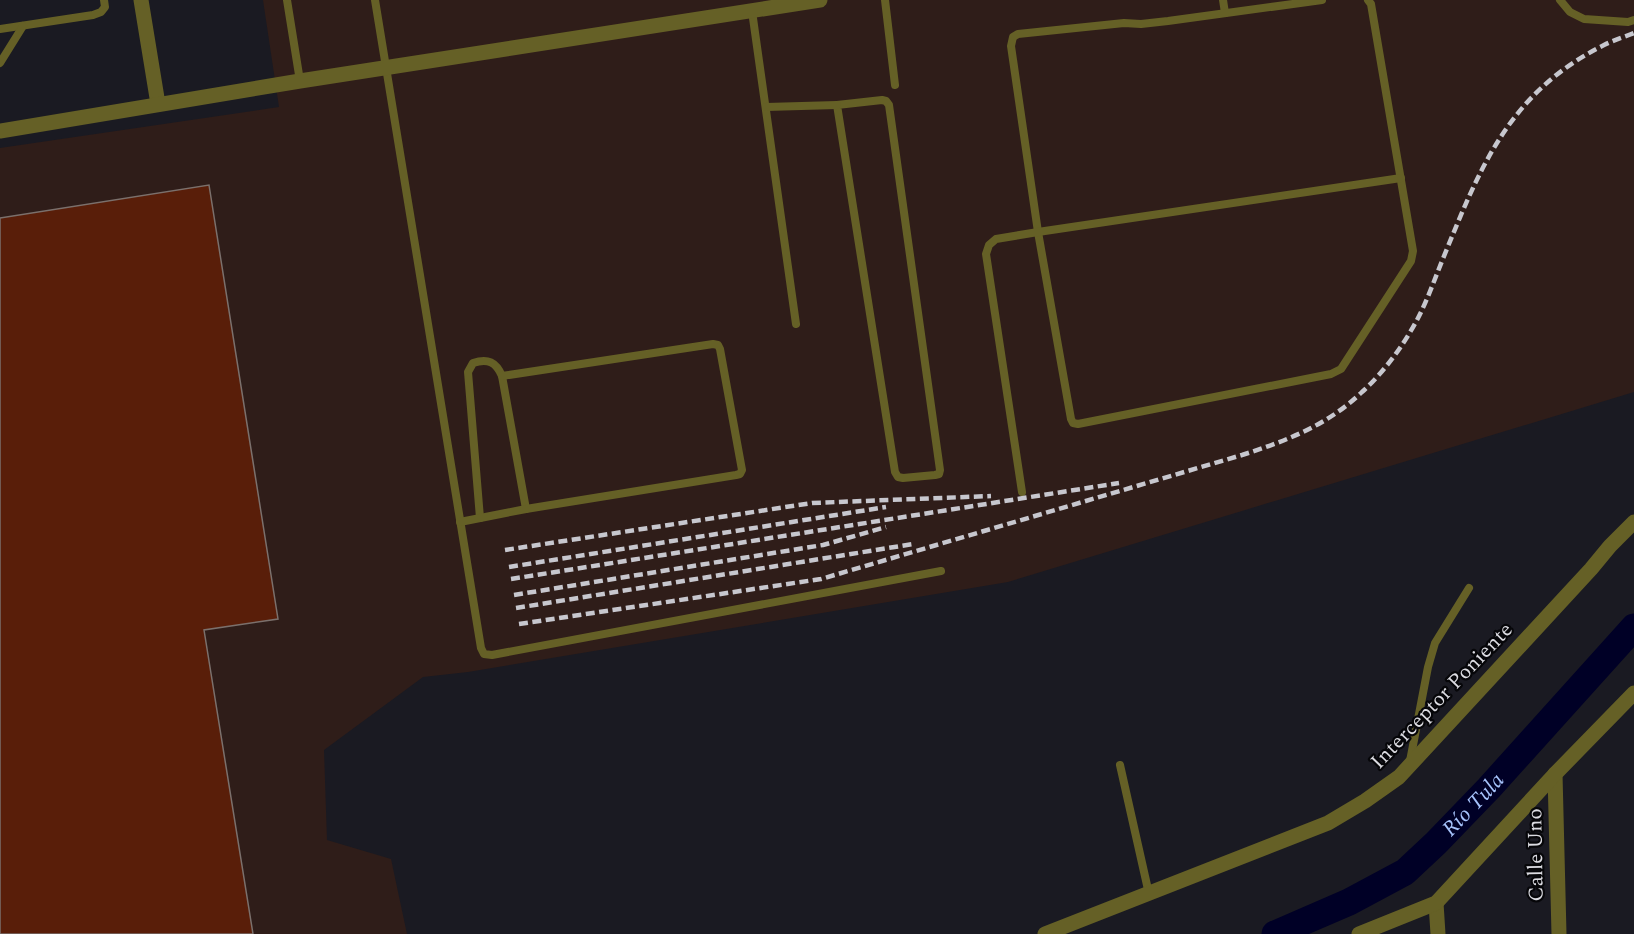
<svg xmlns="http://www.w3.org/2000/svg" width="1634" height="934" font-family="Spectral,serif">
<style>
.industrial{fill:#2f1d19}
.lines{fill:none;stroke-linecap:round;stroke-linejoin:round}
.river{stroke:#000026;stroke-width:27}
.building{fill:#591e09;stroke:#7b706c;stroke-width:1.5}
.lane{stroke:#656026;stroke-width:8}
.street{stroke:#656026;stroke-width:15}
.rail{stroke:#c7c7ce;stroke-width:4.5;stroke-dasharray:9 4.5;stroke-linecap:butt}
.labels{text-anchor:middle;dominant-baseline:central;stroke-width:4.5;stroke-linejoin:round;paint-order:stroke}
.street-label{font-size:21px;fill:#dbdbe1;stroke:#060609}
.water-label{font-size:22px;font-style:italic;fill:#a6c3fc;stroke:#060609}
</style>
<rect width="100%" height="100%" fill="#1a1a22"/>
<polygon class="industrial" points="263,0 1634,0 1634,392 1008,582 468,672 423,677 324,750 327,840 391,859 407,934 0,934 0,148 279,107"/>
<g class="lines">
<path class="river" id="s1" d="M 1275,934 L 1349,902 L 1405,872 L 1436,843 L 1489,788 L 1634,627"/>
</g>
<polygon class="building" points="209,185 278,619 204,630 253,934 0,934 0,218"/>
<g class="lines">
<g class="lane">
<polyline points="287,0 300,81"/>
<polyline points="375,0 481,648 484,654 492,655 941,571"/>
<polyline points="885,0 895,85"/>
<polyline points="1223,0 1225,13"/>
<polyline points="1322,0 1168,21 1141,24 1124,23 1018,34 1013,37 1011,46 1038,232 1071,419 1073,423 1078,424 1331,374 1341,369 1411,261 1413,251 1371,4 1368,0"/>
<polyline points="1560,0 1570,12 1584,19 1628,22 1634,20"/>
<polyline points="752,11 796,324"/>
<polyline points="0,29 93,15 101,12 105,7 104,0"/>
<polyline points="0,63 23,26"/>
<polygon points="882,100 886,101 889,105 940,470 939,474 935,475 903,478 898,477 895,472 837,105"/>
<polyline points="766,107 837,105"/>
<polyline points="1022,492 986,254 989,245 996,239 1038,232 1401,178"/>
<path d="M 480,518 L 468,372 L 473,363 C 488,358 496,362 502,376 L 526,509"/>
<polyline points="460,522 526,509 736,475 740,474 742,470 720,349 718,345 713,344 502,376"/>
<polyline points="1410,761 1428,667 1435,643 1469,588"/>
<polyline points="1120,765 1149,894"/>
</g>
<g class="street">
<polyline points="141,0 158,104"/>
<polyline points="0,131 300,81 820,0"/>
<polyline points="1555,774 1559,934"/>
<polyline points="1436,903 1438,934"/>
<polyline points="1045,934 1328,823 1365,801 1399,777 1591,569 1610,546 1634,522"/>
<polyline points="1359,934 1436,903 1555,774 1634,693"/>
</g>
<g class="rail">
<polyline points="505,550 812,503 991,496"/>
<polyline points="509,567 886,507"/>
<polyline points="511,579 1119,483"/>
<polyline points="514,595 823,545 886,527"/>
<polyline points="516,608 913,544"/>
<path d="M 519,624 L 821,579 L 1242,455 C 1286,441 1328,425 1362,392 C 1384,372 1403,346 1417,320 C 1427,301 1434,281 1442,261 C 1480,168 1508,93 1604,45 C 1614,40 1624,37 1634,33"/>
</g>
</g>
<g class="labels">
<g class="street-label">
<text transform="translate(1442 696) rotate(-46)">Interceptor Poniente</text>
<text transform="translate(1536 855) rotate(-91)">Calle Uno</text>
</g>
<g class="water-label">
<text stroke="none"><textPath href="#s1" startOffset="240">Río Tula</textPath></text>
</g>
</g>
</svg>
